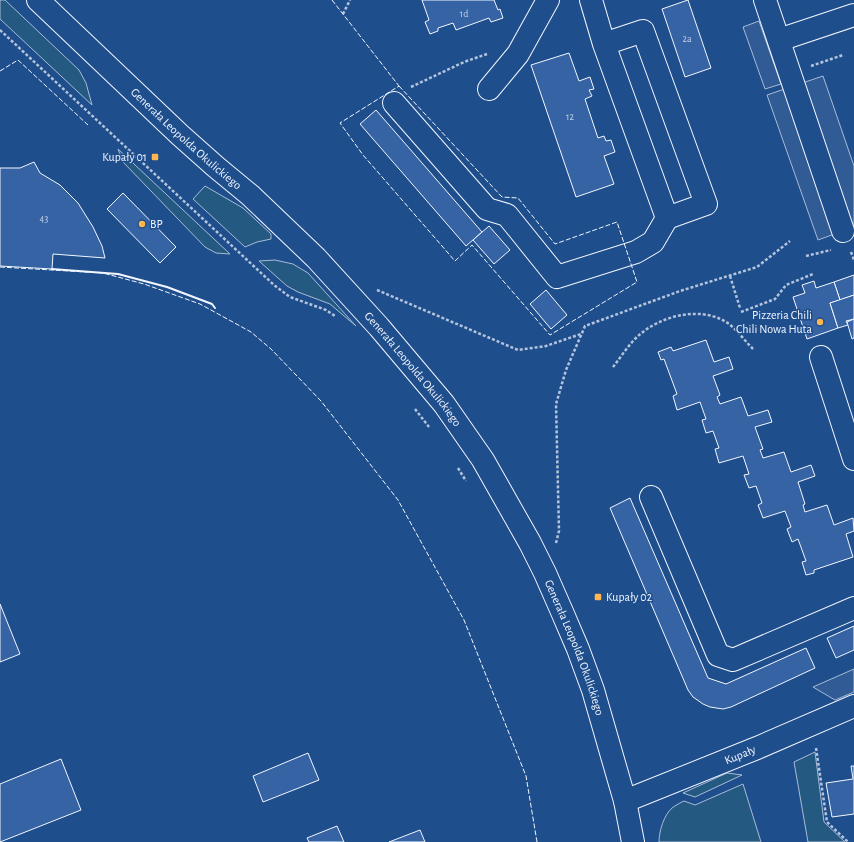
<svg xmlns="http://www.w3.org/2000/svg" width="854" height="842" font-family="'Alegreya Sans',sans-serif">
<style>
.green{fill:#245a82;stroke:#a8bbd7}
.parking{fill:#305b95;stroke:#a8bbd7}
.building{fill:#3563a3;stroke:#f2f6ff}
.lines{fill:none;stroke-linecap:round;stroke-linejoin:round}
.minor-casing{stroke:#f2f6ff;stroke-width:24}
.major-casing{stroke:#f2f6ff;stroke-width:24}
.path{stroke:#b3c4dc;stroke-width:2.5;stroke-dasharray:3 2;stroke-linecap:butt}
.minor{stroke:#1f4e8c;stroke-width:22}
.major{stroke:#1f4e8c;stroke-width:22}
.fence{stroke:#f2f6ff;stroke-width:1;stroke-dasharray:5 2;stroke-linecap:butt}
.wall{stroke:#f2f6ff;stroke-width:2}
.poi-dot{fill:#ffb74d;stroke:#1f4e8c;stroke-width:1.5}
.labels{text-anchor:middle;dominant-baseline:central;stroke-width:3;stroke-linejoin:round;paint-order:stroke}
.number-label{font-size:10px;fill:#c3d1e8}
.street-label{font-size:12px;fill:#f2f6ff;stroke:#1f4e8c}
.poi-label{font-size:12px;fill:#f2f6ff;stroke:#1f4e8c;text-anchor:end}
</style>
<rect width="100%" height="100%" fill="#1f4e8c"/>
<g class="green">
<polygon points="0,0 5,0 79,70 86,83 92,105 0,19"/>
<polygon points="118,149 230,254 216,253 205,247 123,162"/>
<polygon points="205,186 243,208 271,234 271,239 257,242 245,247 193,199"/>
<polygon points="275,260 293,264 308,273 356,326 330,304 298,292 287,286 259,261"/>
<polygon points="815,752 824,822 845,842 808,842 794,762"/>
<polygon points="727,773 742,775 695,797 683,793"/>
<path d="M 743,784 L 761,842 L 659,842 C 659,831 664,815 672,808 C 676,805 680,803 684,801 L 695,805 Z"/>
</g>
<g class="parking">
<polygon points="759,21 781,84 765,89 743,27"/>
<polygon points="823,76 854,166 854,227 818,240 767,95"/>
<polygon points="854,669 854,692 835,700 813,687"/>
</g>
<g class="building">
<polygon points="422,0 494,0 498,10 500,9 503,18 491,22 489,18 456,30 453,23 438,28 438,31 430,34 425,22 429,20"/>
<polygon points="688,0 711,68 685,77 662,9"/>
<polygon points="569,53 579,81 590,77 594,89 589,90 592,96 585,99 598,138 604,136 606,141 611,140 615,152 604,156 614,184 576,197 531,65"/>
<polygon points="376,110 482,232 466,246 360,124"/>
<polygon points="34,162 40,173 60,185 78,203 93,227 102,246 105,258 53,254 52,269 0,266 0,168 20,168"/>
<polygon points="123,193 176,247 160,263 107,209"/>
<polygon points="489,226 510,250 494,264 473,240"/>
<polygon points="854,275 854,295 840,300 834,282"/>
<polygon points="814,281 816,288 834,282 840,300 830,303 838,328 807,339 793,297 805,293 802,285"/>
<polygon points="546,290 567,315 551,329 530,304"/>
<polygon points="854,295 854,319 846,321 848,325 838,328 830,303"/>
<polygon points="854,319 854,338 852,339 847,322"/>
<polygon points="706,340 714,362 729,357 733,369 713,376 720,395 717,397 720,404 741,397 748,416 768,410 772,422 755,427 763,449 760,450 763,458 784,452 791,472 811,465 815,476 798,482 805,504 803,505 805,512 827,505 834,525 853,518 854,531 846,534 853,557 814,570 814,573 806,575 802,562 806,561 798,539 792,542 787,529 791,527 785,511 763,518 758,505 762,503 756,486 749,488 744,475 749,474 743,456 719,463 715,449 719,448 713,431 706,433 702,420 706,419 700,402 677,410 673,396 677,394 664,359 661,360 658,352 671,347 673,351"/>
<polygon points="630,498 708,678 726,684 806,648 815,668 731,707 723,709 710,707 703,704 693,697 688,690 610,508"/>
<polygon points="0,604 20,654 0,662"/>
<polygon points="854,626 854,650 836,658 827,638"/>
<polygon points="308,753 319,780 263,802 253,776"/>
<polygon points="61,759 81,810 0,842 0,784"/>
<polygon points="851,766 854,766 854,814 832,817 826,783 853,779"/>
<polygon points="337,826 344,842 309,842 307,838"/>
<polygon points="420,830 425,842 389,842"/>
</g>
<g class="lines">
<defs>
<g id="minor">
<polyline points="591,0 604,44 667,218 706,204 643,31 604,44"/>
<polyline points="765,0 843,231"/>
<polyline points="779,40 854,15"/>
<polyline points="489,89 518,54 548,0"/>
<polyline points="394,103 487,209 507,215 557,277 636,252 653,242 667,218"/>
<polyline points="821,357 854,459"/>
<polyline points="651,497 718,655 733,660 854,608"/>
<path id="s1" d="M 625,801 L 757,748 L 854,706"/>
</g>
<g id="major">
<path id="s2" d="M 38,0 L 180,135 L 216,167 L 250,195 L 316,258 L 379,327 L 444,404 L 483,460 L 530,543 L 545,573 L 563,614 L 578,649 L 593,690 L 625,801 L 633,842"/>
</g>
</defs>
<use href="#minor" class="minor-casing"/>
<use href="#major" class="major-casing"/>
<g class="path">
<polyline points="343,14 350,0"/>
<polyline points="0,30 274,285 290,297 326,310 335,316"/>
<polyline points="811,66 843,55"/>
<polyline points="411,87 464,62 487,54"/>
<polyline points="851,252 854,260"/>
<polyline points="806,256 831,250"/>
<polyline points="730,276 740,308"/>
<polyline points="377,290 518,350 546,346 581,334"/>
<polyline points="741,312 775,299 786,285 813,274"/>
<path d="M 613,367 C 621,357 629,344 638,336 C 661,315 703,305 729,324 C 738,331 745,341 753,349"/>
<polyline points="415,409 429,427"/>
<polyline points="458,468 466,481"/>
<polyline points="556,543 559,531 556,404 566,370 585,326 680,291 757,267 790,241"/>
<polyline points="816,748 827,822 848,842"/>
</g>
<use href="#minor" class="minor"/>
<use href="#major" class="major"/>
<g class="fence">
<polyline points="332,0 399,86"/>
<polyline points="0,71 18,60 88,125"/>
<polygon points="399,86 502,197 518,198 555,244 617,222 637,282 550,335 472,245 455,261 363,155 340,123"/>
<polyline points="0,267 103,273 144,284 200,304 251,332 271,349 321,401 398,500 464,620 526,776 537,842"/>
</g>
<polyline class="wall" points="52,269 118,274 167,287 212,304 215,308"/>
</g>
<g class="poi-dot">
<rect x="151" y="153" width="8" height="8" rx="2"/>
<circle cx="142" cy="224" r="4"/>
<circle cx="820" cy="322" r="4"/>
<rect x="594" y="593" width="8" height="8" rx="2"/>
</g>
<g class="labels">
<g class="number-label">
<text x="464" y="14">1d</text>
<text x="687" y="39">2a</text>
<text x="570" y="117">12</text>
<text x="44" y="219">43</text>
</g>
<g class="street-label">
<text stroke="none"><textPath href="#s2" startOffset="203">Generała Leopolda Okulickiego</textPath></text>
<text stroke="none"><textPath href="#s2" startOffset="527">Generała Leopolda Okulickiego</textPath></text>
<text stroke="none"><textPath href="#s2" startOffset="851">Generała Leopolda Okulickiego</textPath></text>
<text stroke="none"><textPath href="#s1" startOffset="124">Kupały</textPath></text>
</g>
<g class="poi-label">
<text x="147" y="157">Kupały 01</text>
<text x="150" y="224" text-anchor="start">BP</text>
<text x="812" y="315">Pizzeria Chili<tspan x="812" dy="14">Chili Nowa Huta</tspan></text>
<text x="606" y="597" text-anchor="start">Kupały 02</text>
</g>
</g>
</svg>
